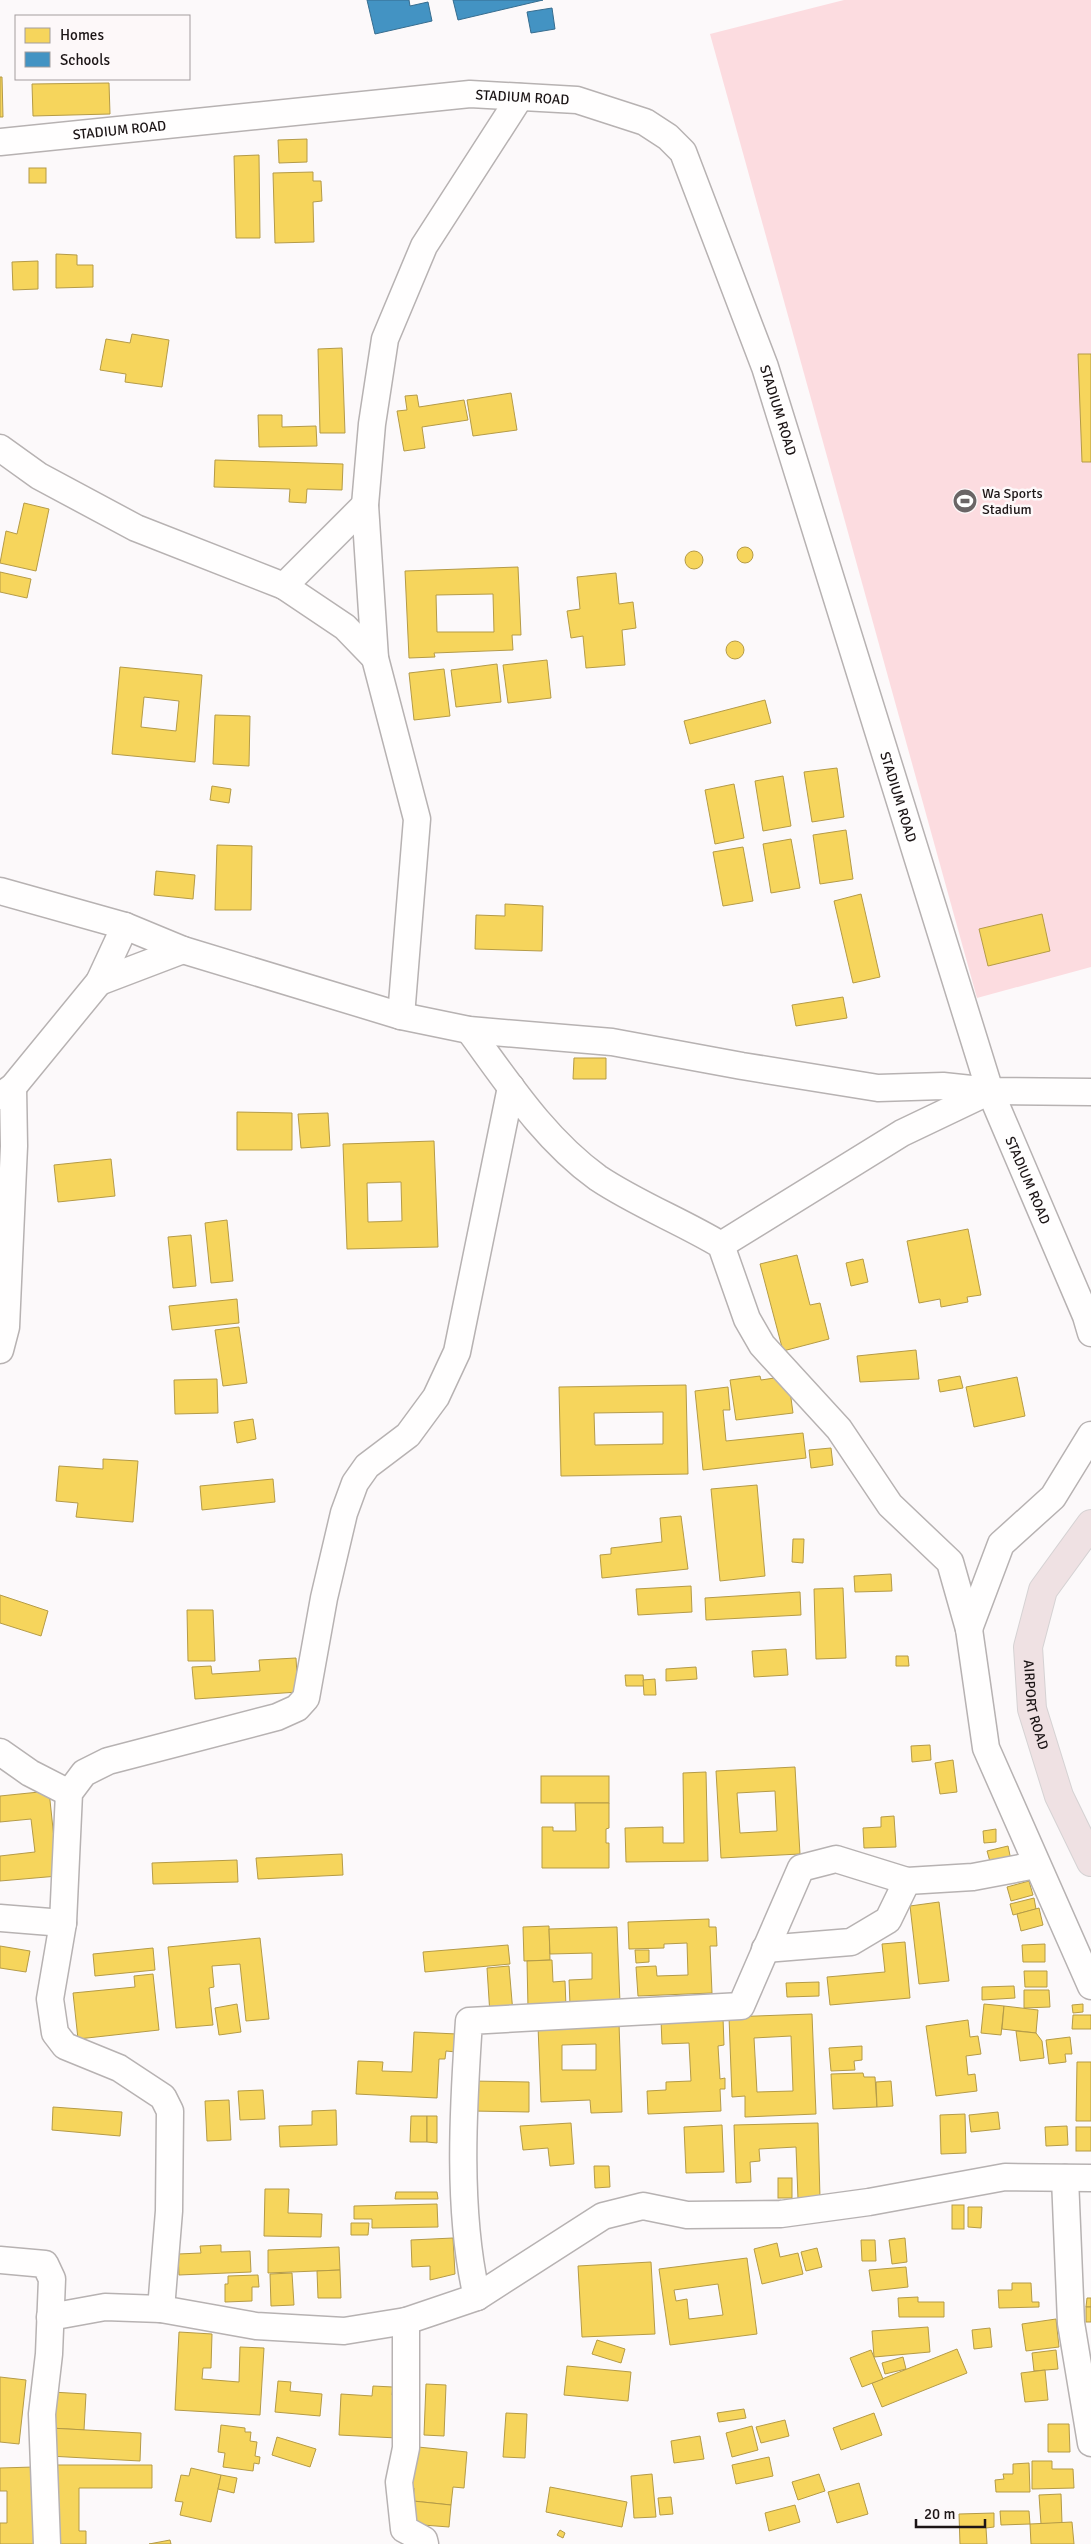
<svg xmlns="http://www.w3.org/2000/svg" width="1091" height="2544" font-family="Signika,sans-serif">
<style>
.green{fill:#fcdce0}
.homes{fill:#f6d55c;stroke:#b59b47;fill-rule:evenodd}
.schools{fill:#4393c3;stroke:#376d8f}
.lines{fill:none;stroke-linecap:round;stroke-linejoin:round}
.minor-casing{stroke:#b7b2b2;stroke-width:29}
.highway-casing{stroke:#d5d2d3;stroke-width:30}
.minor{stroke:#fffefe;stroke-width:26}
.highway{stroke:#efe1e3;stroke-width:28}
.labels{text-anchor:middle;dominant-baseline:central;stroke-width:5;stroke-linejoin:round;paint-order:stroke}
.street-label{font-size:14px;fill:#1c1516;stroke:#fdf8f9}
.poi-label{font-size:14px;fill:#1c1516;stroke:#fdf8f9;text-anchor:start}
</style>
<rect width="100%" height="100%" fill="#fcf9fa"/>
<polygon class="green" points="844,0 1091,0 1091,967 977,998 710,34"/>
<g class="homes">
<polygon points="0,77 2,77 3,117 0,117"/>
<polygon points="109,83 110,114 33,116 32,84"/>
<polygon points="307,139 307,162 279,163 278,140"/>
<polygon points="259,155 260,238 236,238 234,156"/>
<rect x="29" y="168" width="17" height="15"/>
<polygon points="313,172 313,181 321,181 322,201 313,202 314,242 275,243 273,173"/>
<polygon points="56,254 77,255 77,265 93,265 93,287 56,288"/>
<polygon points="38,261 38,289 13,290 12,262"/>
<polygon points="132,334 169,340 162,387 125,382 126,374 100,370 106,339 130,343"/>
<polygon points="342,348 345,433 320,433 318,349"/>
<polygon points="1078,354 1091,354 1091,462 1082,462"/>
<polygon points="511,393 517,430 473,436 467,400"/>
<polygon points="417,395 419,407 464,400 468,420 422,427 425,448 404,451 397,411 407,410 405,396"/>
<polygon points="258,415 282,415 282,427 316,426 317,446 259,447"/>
<polygon points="215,460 343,464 342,490 307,489 306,503 289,502 290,489 214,487"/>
<polygon points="24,503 49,509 36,571 0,563 6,531 17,534"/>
<circle cx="745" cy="555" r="8"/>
<circle cx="694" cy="560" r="9"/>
<path d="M 518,567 L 521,635 L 512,635 L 513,650 L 434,653 L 435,657 L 409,658 L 405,571 ZM 493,594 L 494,632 L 437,632 L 436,595 Z"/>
<polygon points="0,572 31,579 27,598 0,592"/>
<polygon points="616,573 619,604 633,602 636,628 622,630 625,665 586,668 583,636 571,638 567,611 580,609 577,577"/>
<circle cx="735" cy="650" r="9"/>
<polygon points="547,660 551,698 508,703 503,665"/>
<polygon points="497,664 501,702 456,707 451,670"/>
<path d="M 120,667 L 202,675 L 195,762 L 112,754 ZM 144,697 L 179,701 L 176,731 L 141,727 Z"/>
<polygon points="444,669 450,716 414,720 409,673"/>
<polygon points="765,700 771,723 690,744 684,721"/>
<polygon points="215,715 250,716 249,766 213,764"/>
<polygon points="837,768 844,817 812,822 804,772"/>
<polygon points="783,776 791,826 763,831 755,781"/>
<polygon points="734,784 744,838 715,844 705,790"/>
<polygon points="212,786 231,789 229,803 210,800"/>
<polygon points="846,830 853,879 820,884 813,835"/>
<polygon points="791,839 800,888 771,893 763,844"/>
<polygon points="217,845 252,846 251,910 215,910"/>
<polygon points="743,847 753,901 723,906 713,852"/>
<polygon points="156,871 195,875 193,899 154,895"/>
<polygon points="861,894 880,977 853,983 834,901"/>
<polygon points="505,904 543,906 542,951 475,949 476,915 505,916"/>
<polygon points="1042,914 1050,951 988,966 979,929"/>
<polygon points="843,997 847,1018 796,1026 792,1005"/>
<polygon points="574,1058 606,1058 606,1079 573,1079"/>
<polygon points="237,1112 292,1113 292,1150 237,1150"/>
<polygon points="328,1113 330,1146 301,1148 298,1114"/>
<path d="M 434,1141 L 438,1247 L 347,1249 L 343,1144 ZM 401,1182 L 402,1221 L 368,1222 L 367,1183 Z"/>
<polygon points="111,1159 115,1196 58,1202 54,1165"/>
<polygon points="227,1220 233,1281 211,1283 205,1223"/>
<polygon points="968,1229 981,1295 967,1297 968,1302 941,1307 940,1299 919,1303 907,1241"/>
<polygon points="191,1235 196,1286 173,1288 168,1237"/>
<polygon points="797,1255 810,1305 820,1303 829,1339 783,1351 760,1264"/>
<polygon points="863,1259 868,1282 851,1286 846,1263"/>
<polygon points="237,1299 239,1323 172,1330 169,1306"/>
<polygon points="239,1327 247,1383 223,1386 215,1330"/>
<polygon points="916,1350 919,1379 860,1382 857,1356"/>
<polygon points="760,1376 761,1380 788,1376 793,1413 736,1420 730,1380"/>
<polygon points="960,1376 963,1388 940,1392 938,1380"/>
<polygon points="1017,1377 1025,1416 974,1427 966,1387"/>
<polygon points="217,1379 218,1413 175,1414 174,1380"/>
<path d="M 686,1385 L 688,1474 L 561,1476 L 559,1387 ZM 663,1412 L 663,1444 L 595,1445 L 594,1413 Z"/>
<polygon points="728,1387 730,1410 723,1410 726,1441 803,1433 806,1458 703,1470 695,1391"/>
<polygon points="253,1419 256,1439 237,1443 234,1422"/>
<polygon points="831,1448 833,1465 811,1468 809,1450"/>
<polygon points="103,1459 138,1461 133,1522 76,1517 78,1503 56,1501 59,1466 103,1469"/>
<polygon points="273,1479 275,1502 202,1510 200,1486"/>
<polygon points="757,1485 765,1576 720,1581 711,1489"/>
<polygon points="681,1516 688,1569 602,1578 600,1555 611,1554 611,1548 662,1542 660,1518"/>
<polygon points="793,1539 804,1539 803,1563 792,1562"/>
<polygon points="891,1574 892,1591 855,1592 854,1576"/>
<polygon points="691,1586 692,1612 638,1615 636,1589"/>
<polygon points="843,1588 846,1658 816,1659 814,1589"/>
<polygon points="800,1592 801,1615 706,1620 705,1598"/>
<polygon points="0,1595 48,1611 41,1636 0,1623"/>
<polygon points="187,1610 213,1610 215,1661 188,1661"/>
<polygon points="786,1649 788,1675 754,1677 752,1651"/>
<polygon points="896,1656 908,1656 909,1666 896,1666"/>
<polygon points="296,1658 298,1692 195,1699 192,1667 211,1666 212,1674 260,1671 259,1660"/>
<polygon points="696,1667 697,1679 666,1681 666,1669"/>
<polygon points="625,1675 643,1675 644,1686 626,1686"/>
<polygon points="655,1679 656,1695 644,1695 643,1680"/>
<polygon points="930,1745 931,1760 912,1762 911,1746"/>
<polygon points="953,1760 957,1792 940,1794 935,1763"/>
<path d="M 795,1767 L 800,1854 L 721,1858 L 716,1771 ZM 775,1791 L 777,1831 L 740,1833 L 737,1793 Z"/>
<polygon points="706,1772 708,1861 626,1862 625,1828 663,1827 663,1843 684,1843 683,1773"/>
<rect x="541" y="1776" width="68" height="27"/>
<polygon points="49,1791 58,1876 0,1881 0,1856 35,1852 31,1819 0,1822 0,1796"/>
<polygon points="575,1803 609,1803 609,1828 606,1829 606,1843 609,1843 609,1868 542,1868 542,1827 553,1827 553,1831 576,1831"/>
<polygon points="894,1816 896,1847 864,1848 863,1828 881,1827 881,1817"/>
<polygon points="996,1829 996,1842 984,1843 983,1831"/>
<polygon points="1008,1846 1011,1860 991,1865 987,1851"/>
<polygon points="342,1854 343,1875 258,1879 256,1858"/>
<polygon points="237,1860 238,1882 153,1884 152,1863"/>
<polygon points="1029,1881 1033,1895 1011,1901 1007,1887"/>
<polygon points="1034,1898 1036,1909 1013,1915 1010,1904"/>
<polygon points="939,1902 949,1981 919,1984 910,1906"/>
<polygon points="1039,1908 1043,1925 1021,1931 1017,1914"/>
<polygon points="709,1919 709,1927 716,1927 717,1946 710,1946 712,1993 638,1996 636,1967 656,1966 657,1976 688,1975 687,1943 664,1944 664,1948 629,1949 628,1922"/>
<polygon points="549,1926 550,1960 524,1961 523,1927"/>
<polygon points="617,1927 620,2003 570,2005 569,1980 592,1979 592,1953 550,1954 549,1929"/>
<polygon points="260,1938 269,2019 246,2021 240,1964 212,1966 214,1987 209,1988 213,2025 176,2028 168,1947"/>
<polygon points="905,1942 910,1998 830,2005 827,1977 885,1972 882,1944"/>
<polygon points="1045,1944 1045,1962 1023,1962 1022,1945"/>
<polygon points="508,1945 510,1964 425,1972 423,1952"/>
<polygon points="0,1946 30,1951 26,1972 0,1968"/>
<polygon points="153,1948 155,1970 95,1976 93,1954"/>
<polygon points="635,1950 649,1950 649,1962 636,1963"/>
<polygon points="552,1960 553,1982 565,1981 566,2007 528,2008 527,1961"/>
<polygon points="509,1966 513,2013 490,2015 487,1968"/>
<polygon points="1024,1971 1047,1971 1047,1987 1025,1987"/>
<polygon points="153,1974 159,2030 78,2039 73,1993 135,1987 134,1976"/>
<polygon points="819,1982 819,1996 787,1997 786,1983"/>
<polygon points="1014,1986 1015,1998 982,2000 982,1987"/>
<polygon points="1024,1990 1049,1990 1050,2007 1024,2008"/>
<polygon points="237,2004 241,2032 219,2035 215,2008"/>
<polygon points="984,2004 1004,2006 1001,2035 981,2033"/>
<polygon points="1083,2004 1083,2012 1073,2013 1072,2005"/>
<polygon points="1004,2006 1038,2010 1036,2033 1002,2029"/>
<path d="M 812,2014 L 816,2114 L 745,2117 L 745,2096 L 732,2097 L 729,2017 ZM 791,2036 L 793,2091 L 757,2092 L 754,2038 Z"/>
<polygon points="1073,2015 1091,2015 1091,2029 1072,2029"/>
<polygon points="723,2018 724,2045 718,2046 720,2079 725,2078 725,2089 720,2089 721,2111 648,2114 647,2091 666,2090 666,2082 691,2081 689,2043 662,2044 661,2020"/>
<polygon points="968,2020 970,2037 978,2036 981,2054 966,2056 968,2075 975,2074 977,2091 936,2096 926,2026"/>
<path d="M 619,2023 L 622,2112 L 591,2113 L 590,2100 L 541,2102 L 538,2026 ZM 596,2044 L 596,2070 L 562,2070 L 562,2045 Z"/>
<polygon points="1016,2031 1036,2033 1042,2041 1044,2058 1020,2061"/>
<polygon points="414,2032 457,2034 456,2052 446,2051 445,2059 439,2059 437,2098 356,2094 358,2061 383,2062 382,2071 412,2072"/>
<polygon points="1070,2037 1072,2054 1065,2054 1066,2062 1049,2064 1046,2040"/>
<polygon points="862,2046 862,2060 854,2061 855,2070 831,2071 829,2048"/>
<polygon points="1077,2062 1091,2062 1091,2121 1076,2121"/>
<polygon points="863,2073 864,2077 875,2077 877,2107 833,2109 831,2074"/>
<polygon points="472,2081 529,2082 529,2112 472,2111"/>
<polygon points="891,2081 893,2106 877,2107 876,2082"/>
<polygon points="263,2090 265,2119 240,2120 238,2091"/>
<polygon points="229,2100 231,2140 207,2141 205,2101"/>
<polygon points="53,2107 122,2112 120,2136 52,2130"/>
<polygon points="336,2110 337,2145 280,2147 279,2126 312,2125 312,2111"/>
<polygon points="998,2112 1000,2129 971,2132 969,2115"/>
<polygon points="965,2114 966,2153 941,2154 940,2115"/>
<polygon points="411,2116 427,2116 427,2142 410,2142"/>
<polygon points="427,2116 437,2116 437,2143 427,2142"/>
<polygon points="571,2123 574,2164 550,2166 548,2148 523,2150 520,2126"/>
<polygon points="818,2123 820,2198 798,2199 796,2147 759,2149 760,2161 750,2162 751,2182 736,2183 734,2125"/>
<polygon points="722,2125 724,2172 686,2173 684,2127"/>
<polygon points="1067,2126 1068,2145 1046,2146 1045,2127"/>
<rect x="1076" y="2127" width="15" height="24"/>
<polygon points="594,2166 609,2166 610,2187 595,2188"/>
<rect x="778" y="2178" width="14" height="20"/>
<polygon points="265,2189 289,2189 288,2213 322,2214 321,2237 264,2236"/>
<polygon points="396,2192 437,2192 438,2199 395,2199"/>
<polygon points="437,2204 438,2227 372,2228 372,2219 354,2219 354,2206"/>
<rect x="952" y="2205" width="12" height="24"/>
<polygon points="968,2207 982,2207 981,2228 968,2227"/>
<polygon points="351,2223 369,2223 368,2235 351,2235"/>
<polygon points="453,2238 455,2274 430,2280 430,2266 412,2267 411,2240"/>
<polygon points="905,2238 907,2262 892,2264 889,2240"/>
<polygon points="861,2240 875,2240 876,2261 862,2261"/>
<polygon points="777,2243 780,2257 798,2253 803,2274 762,2284 754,2249"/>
<polygon points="221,2245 221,2252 250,2251 251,2272 179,2275 178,2254 201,2253 200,2246"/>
<polygon points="339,2247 340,2270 268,2273 268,2250"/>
<polygon points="817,2248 822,2267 806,2271 801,2252"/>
<path d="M 747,2258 L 757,2334 L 670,2345 L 659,2269 ZM 718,2284 L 723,2315 L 689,2319 L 687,2299 L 676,2301 L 674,2290 Z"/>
<polygon points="651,2262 655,2334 582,2337 578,2266"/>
<polygon points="906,2267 908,2287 872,2291 869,2270"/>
<polygon points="340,2270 341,2298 318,2298 317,2271"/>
<polygon points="292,2273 294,2305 271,2306 270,2274"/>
<polygon points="258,2275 259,2287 252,2287 252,2301 225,2302 225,2284 228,2284 228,2276"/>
<polygon points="1012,2283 1031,2283 1032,2302 1039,2302 1039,2307 999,2308 998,2290 1012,2290"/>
<polygon points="918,2297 918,2302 944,2302 944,2317 899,2317 898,2298"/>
<polygon points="1087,2298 1091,2298 1091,2307 1086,2307"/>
<rect x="1086" y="2307" width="5" height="15"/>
<polygon points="1056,2319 1059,2347 1026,2351 1022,2324"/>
<polygon points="928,2327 930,2352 874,2357 872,2331"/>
<polygon points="990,2328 992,2347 974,2349 972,2330"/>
<polygon points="179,2332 212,2334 211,2368 203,2368 202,2379 239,2382 240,2347 264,2348 260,2415 175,2410"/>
<polygon points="597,2340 625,2349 621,2363 592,2354"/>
<polygon points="957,2349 967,2373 882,2407 872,2383"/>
<polygon points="871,2350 883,2379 862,2387 850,2358"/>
<polygon points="1056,2350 1058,2369 1034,2371 1032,2353"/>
<polygon points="903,2357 906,2369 885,2374 882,2363"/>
<polygon points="567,2366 631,2372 628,2401 564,2395"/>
<polygon points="1045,2370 1048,2400 1025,2402 1021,2373"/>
<polygon points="0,2377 26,2380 19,2444 0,2442"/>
<polygon points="278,2381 291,2382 290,2391 322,2394 320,2416 275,2412"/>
<polygon points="426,2384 446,2385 444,2436 424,2435"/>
<polygon points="373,2386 393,2387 392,2395 400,2395 397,2438 339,2435 341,2394 372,2396"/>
<polygon points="52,2392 86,2394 84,2430 50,2428"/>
<polygon points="744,2409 746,2418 719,2422 717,2413"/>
<polygon points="506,2413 527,2414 525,2458 503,2457"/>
<polygon points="874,2413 882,2435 841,2450 833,2428"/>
<polygon points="785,2420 789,2436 761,2443 756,2427"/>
<polygon points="1048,2424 1069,2424 1070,2452 1048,2452"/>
<polygon points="221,2425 245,2428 245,2432 251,2432 250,2441 257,2442 255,2456 260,2457 259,2464 254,2463 253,2471 223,2467 225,2453 218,2452"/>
<polygon points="752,2426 758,2450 732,2457 726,2433"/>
<polygon points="50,2428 141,2433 140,2461 49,2456"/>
<polygon points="700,2436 704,2459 674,2463 671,2441"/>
<polygon points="277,2437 316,2449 310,2467 272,2455"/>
<polygon points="418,2447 467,2452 464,2488 453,2487 451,2505 413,2501 414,2488 406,2487"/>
<polygon points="769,2457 773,2476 736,2484 732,2465"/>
<polygon points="1032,2461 1052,2461 1052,2469 1073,2469 1074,2488 1032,2489"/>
<polygon points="1029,2463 1030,2492 996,2492 995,2480 1004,2479 1003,2474 1013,2474 1013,2464"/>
<polygon points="57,2465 152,2465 152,2488 79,2488 79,2531 86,2531 86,2544 58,2544"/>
<polygon points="34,2467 35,2544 0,2544 0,2523 7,2523 7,2491 0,2491 0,2468"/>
<polygon points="191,2468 221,2475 211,2522 180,2515 183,2502 175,2501 181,2475 189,2476"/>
<polygon points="652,2474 656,2517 634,2518 631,2476"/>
<polygon points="819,2474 825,2491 798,2500 792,2482"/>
<polygon points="221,2475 237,2478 234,2493 218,2489"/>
<polygon points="859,2483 868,2514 837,2523 828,2492"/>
<polygon points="550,2487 627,2502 622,2527 546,2512"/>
<polygon points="1061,2494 1062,2523 1041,2524 1039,2495"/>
<polygon points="671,2497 673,2514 660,2515 658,2498"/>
<polygon points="413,2501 451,2505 449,2527 410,2524"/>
<polygon points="795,2505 800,2522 769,2531 765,2513"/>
<polygon points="1000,2511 1029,2511 1030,2524 1001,2525"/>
<polygon points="994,2513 994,2527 986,2528 987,2544 960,2544 959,2514"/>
<polygon points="1072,2522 1074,2544 1031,2544 1030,2524"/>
<polygon points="560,2530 565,2533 563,2538 557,2535"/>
<polygon points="170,2540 171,2544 149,2544"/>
</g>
<g class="schools">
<polygon points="367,0 409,0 410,6 428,2 432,21 375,34"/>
<polygon points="453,0 543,0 458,20"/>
<polygon points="552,8 555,29 531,33 527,12"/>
</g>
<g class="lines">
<defs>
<g id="minor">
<path id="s1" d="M 0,142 L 470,94 L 577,100 L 645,122 L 668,137 L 683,152 L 765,367 L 990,1091 L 1086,1316 L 1091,1333"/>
<polyline points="0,448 39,476 136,528 284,586 345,627 375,658"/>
<polyline points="284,586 365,505"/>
<polyline points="0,891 125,926 183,950 401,1016 469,1030 612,1042 742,1066 878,1088 943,1086 990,1091 1091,1092"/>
<polyline points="99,982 183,950"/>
<polyline points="401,1016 417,819 375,658 365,505 372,424 385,339 424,246 520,97"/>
<path d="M 469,1030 C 508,1083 544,1139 598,1178 C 637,1204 681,1221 721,1245 L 747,1319 L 762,1345 L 839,1429 L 890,1505 L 950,1562 L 969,1629 L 986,1748 L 1091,1986"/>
<polyline points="0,1096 13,1087 99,982 125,926"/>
<polyline points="721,1245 902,1133 990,1091"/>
<polyline points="0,1350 6,1327 14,1146 13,1087"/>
<polyline points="969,1629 1001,1544 1053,1497 1091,1435"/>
<polyline points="0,1752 30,1773 69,1793"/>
<polyline points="0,1918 63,1923"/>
<polyline points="765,1949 851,1942 888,1920 907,1881"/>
<polyline points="1065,2178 1071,2323 1091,2443"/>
<polyline points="0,2260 45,2264 52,2279 49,2354 42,2414 47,2544"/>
<path d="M 477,2297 C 457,2212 463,2109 469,2021 L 741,2006 L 801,1868 L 836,1859 L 907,1881 L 973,1877 L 1036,1865"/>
<polyline points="161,2309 169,2211 170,2111 163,2097 119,2068 65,2046 55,2033 50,1999 63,1923 69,1793 84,1773 108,1761 277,1717 297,1708 306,1698 324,1598 344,1513 355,1483 367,1466 408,1435 436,1397 457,1352 511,1087"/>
<polyline points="50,2317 105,2307 161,2309 256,2326 344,2331 406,2321 477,2297 603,2216 643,2206 687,2215 781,2214 869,2202 1005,2177 1091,2178"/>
<polyline points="406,2321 406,2448 399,2482 404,2529 424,2540 425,2544"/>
</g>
<g id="highway">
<path id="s2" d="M 1091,1524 L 1043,1590 L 1028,1647 L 1032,1709 L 1059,1796 L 1091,1862"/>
</g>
</defs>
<use href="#minor" class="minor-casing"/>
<use href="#highway" class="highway-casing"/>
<use href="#minor" class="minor"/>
<use href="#highway" class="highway"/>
</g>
<defs>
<symbol id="stadium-disc" viewBox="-11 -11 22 22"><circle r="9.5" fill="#6a6566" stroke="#fdf8f9"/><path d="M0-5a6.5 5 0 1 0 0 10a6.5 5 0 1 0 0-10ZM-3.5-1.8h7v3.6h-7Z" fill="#fff"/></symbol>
</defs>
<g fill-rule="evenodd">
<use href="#stadium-disc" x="951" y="487" width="28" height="28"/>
</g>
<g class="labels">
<g class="street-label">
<text stroke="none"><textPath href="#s1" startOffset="525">STADIUM ROAD</textPath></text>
<text stroke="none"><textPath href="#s1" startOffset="120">STADIUM ROAD</textPath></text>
<text stroke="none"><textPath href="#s1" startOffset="975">STADIUM ROAD</textPath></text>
<text stroke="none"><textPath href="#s1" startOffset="1380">STADIUM ROAD</textPath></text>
<text stroke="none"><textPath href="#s1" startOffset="1785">STADIUM ROAD</textPath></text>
<text stroke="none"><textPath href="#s2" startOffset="199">AIRPORT ROAD</textPath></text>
</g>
<g class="poi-label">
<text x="982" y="493">Wa Sports<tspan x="982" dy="16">Stadium</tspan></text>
</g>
</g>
<rect x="15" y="15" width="175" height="65" fill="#fdf8f9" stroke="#a39d9e"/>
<rect x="25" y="28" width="25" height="15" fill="#f6d55c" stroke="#a39d9e"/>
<text x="60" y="40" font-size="15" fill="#1c1516">Homes</text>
<rect x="25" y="52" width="25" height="15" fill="#4393c3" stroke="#a39d9e"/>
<text x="60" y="65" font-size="15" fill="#1c1516">Schools</text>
<path d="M916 2519v8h69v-8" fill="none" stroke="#1c1516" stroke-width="2.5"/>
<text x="924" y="2519" font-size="15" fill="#1c1516" stroke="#fdf8f9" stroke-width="4" paint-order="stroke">20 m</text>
</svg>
